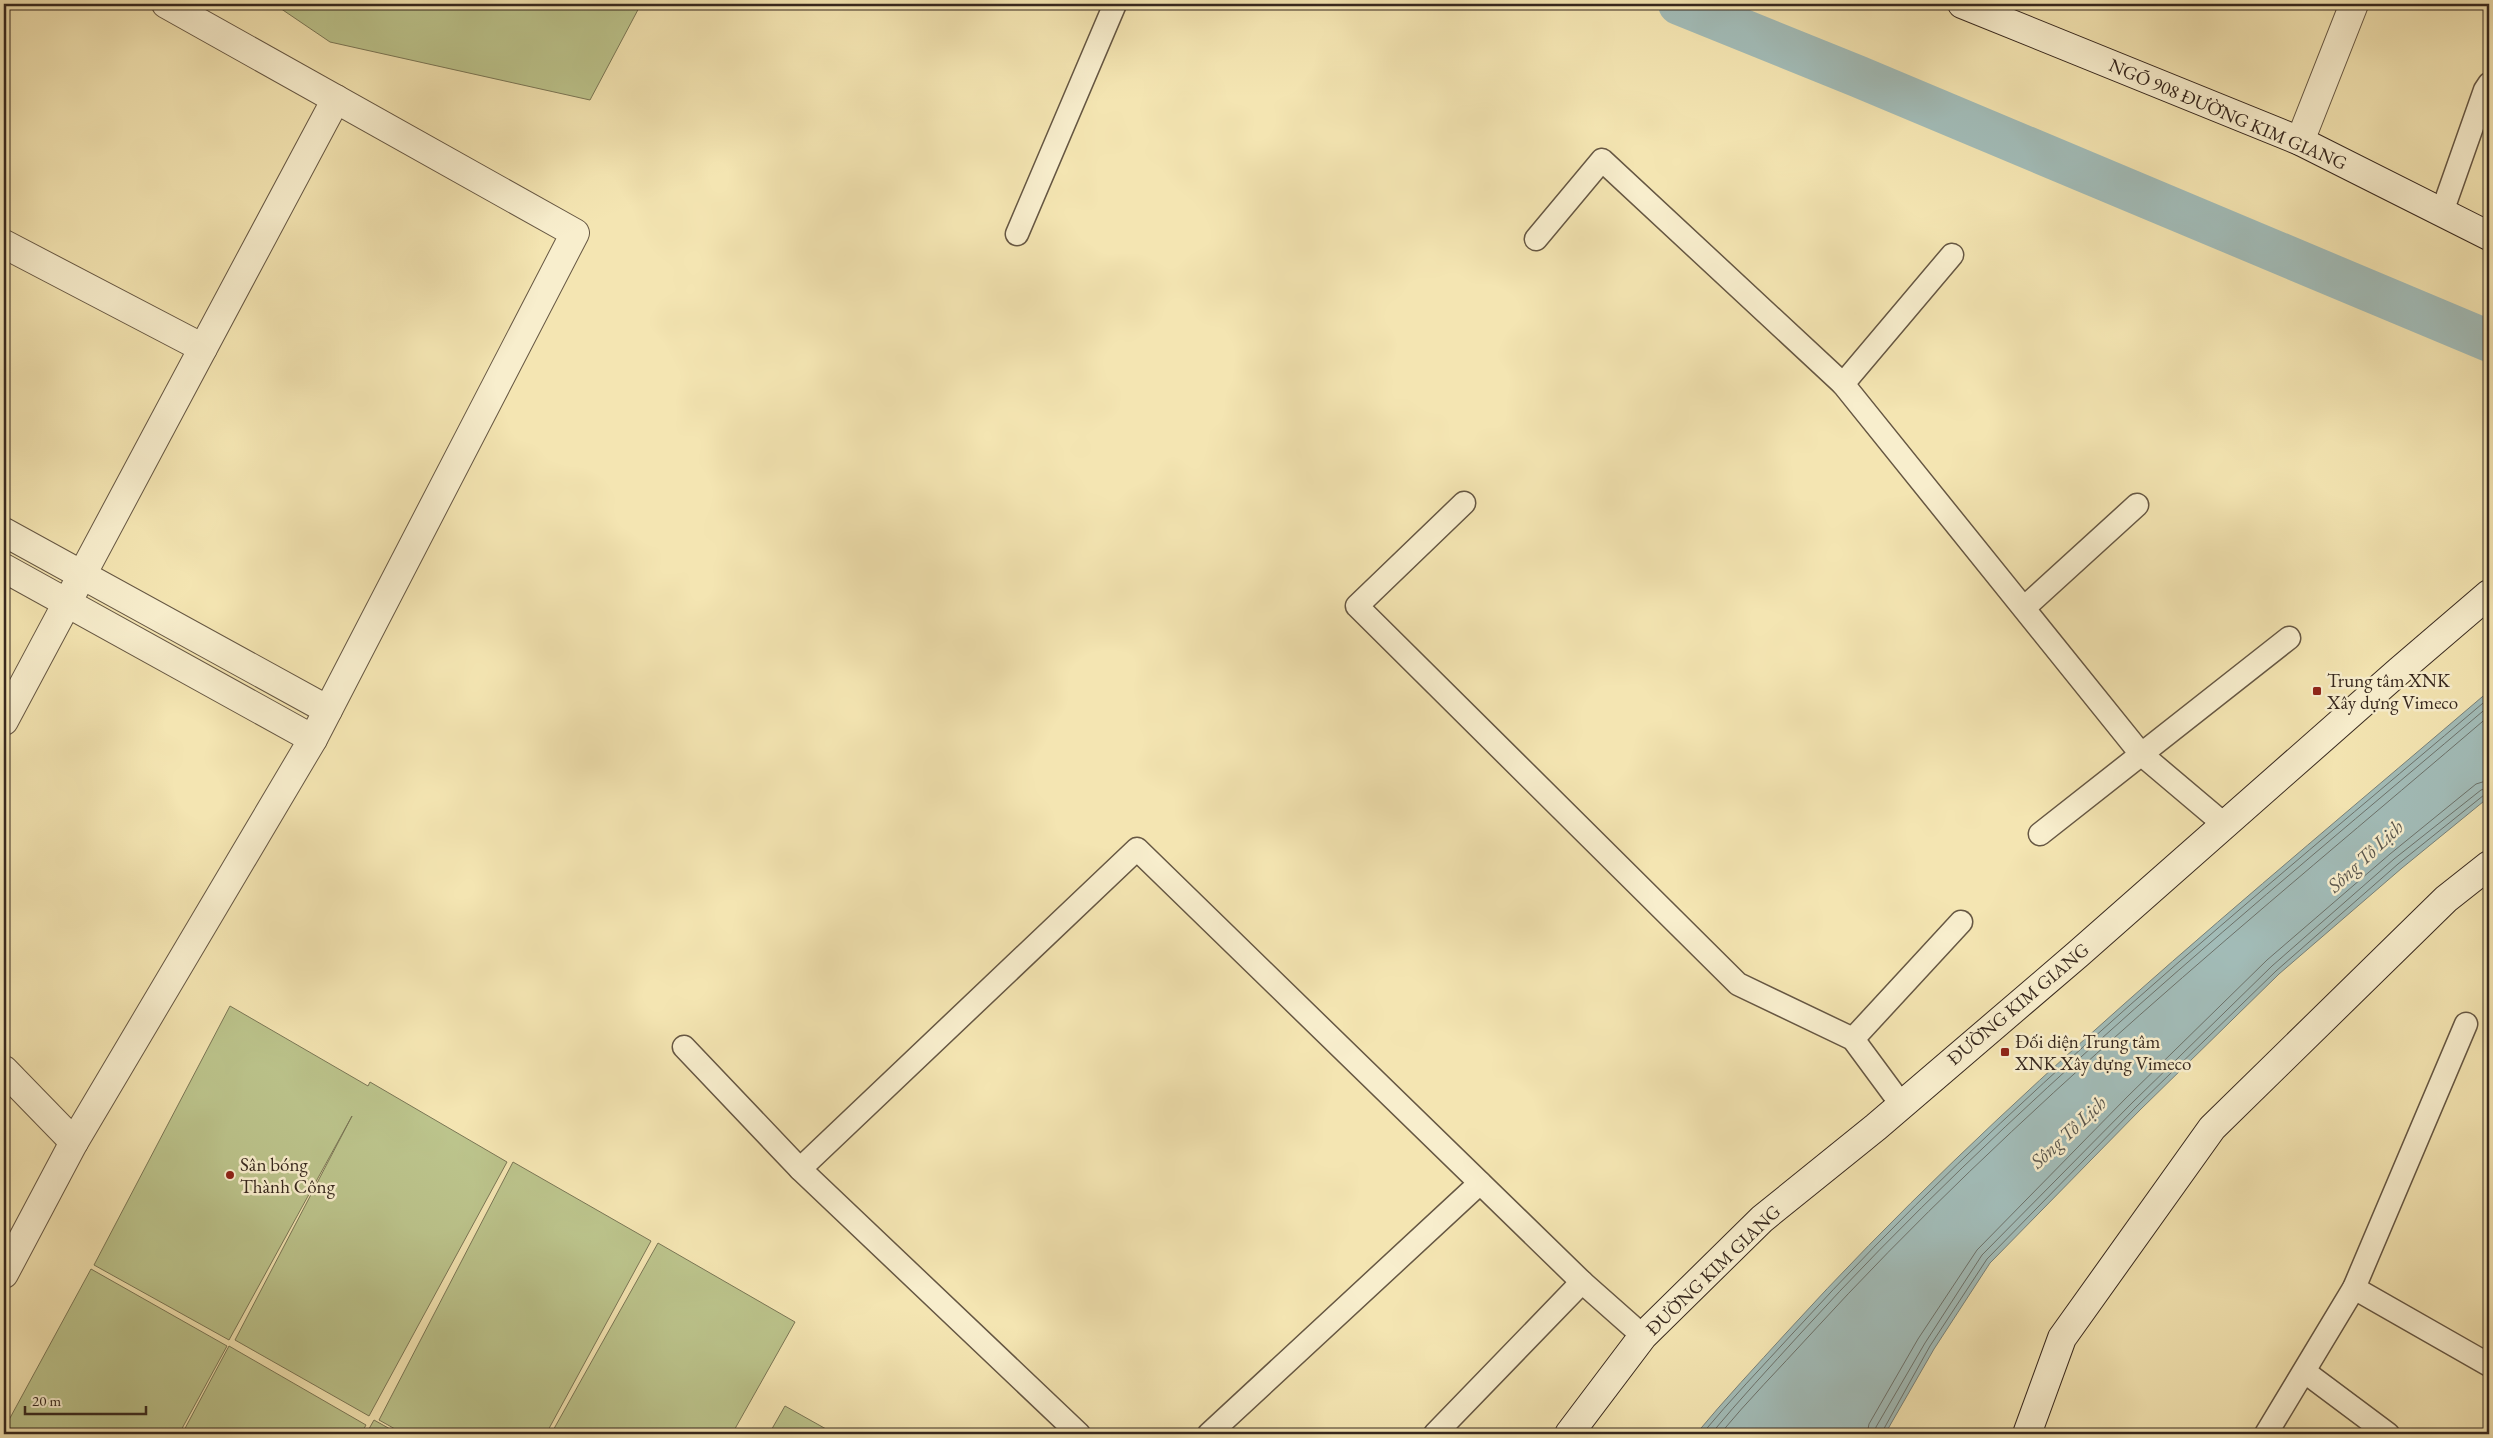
<svg xmlns="http://www.w3.org/2000/svg" width="2493" height="1438" font-family="'EB Garamond',serif">
<style>
.green{fill:#bcc48c;stroke:#7a7655}
.water{fill:#a2bcb8;stroke:#77817a}
.lines{fill:none;stroke-linecap:round;stroke-linejoin:round}
.shore{stroke:#6c726b;stroke-width:1}
.canal{stroke:#a2bcb8;stroke-width:42}
.lane-casing{stroke:#665743;stroke-width:25}
.street-casing{stroke:#665743;stroke-width:30}
.secondary-casing{stroke:#37281e;stroke-width:30}
.lane{stroke:#f8eecd;stroke-width:22}
.street{stroke:#f8eecd;stroke-width:28}
.secondary{stroke:#f8eecd;stroke-width:28}
.poi-dot{fill:#8f2418;stroke:#f8eecd;stroke-width:2}
.labels{text-anchor:middle;dominant-baseline:central;stroke-width:5;stroke-linejoin:round;paint-order:stroke}
.street-label{font-size:19px;fill:#37281e;stroke:#f8eecd}
.poi-label{font-size:19px;fill:#37281e;stroke:#f8eecd;text-anchor:start}
.water-label{font-size:20px;font-style:italic;fill:#57544c;stroke:#f8eecd}
</style>
<rect width="100%" height="100%" fill="#f4e5b2"/>
<filter id="stains"><feTurbulence type="fractalNoise" baseFrequency=".004" numOctaves="4"/><feColorMatrix values="0 0 0 0 .2 0 0 0 0 .09 0 0 0 0 .02 0 0 0 .5 -.17"/></filter>
<radialGradient id="worn" r=".72"><stop offset=".6" stop-color="#630" stop-opacity="0"/><stop offset="1" stop-color="#630" stop-opacity=".3"/></radialGradient>
<g class="green">
<polygon points="274,4 641,4 590,100 330,42"/>
<polygon points="230,1006 368,1086 370,1082 507,1162 369,1416 235,1340 352,1116 229,1340 94,1265"/>
<polygon points="513,1162 651,1241 546,1434 404,1434 379,1420"/>
<polygon points="658,1243 795,1322 732,1434 551,1434"/>
<polygon points="91,1269 227,1346 179,1434 4,1434 4,1429"/>
<polygon points="229,1346 366,1425 361,1434 182,1434"/>
<polygon points="785,1406 835,1434 769,1434"/>
<polygon points="374,1420 399,1434 366,1434"/>
</g>
<path class="water" d="M 2489,691 L 2489,797 L 2402,868 L 2279,974 L 2140,1110 L 1990,1263 L 1934,1349 L 1885,1434 L 1696,1434 C 1725,1399 1756,1366 1787,1332 C 2001,1097 2248,897 2489,691 Z"/>
<g class="lines">
<g class="shore">
<path d="M 1702,1434 C 1731,1399 1762,1367 1793,1333 C 2005,1100 2250,901 2489,698"/>
<path d="M 1711,1434 C 1739,1400 1770,1367 1800,1334 C 2010,1104 2252,907 2489,706"/>
<path d="M 1720,1434 C 1748,1400 1779,1369 1809,1336 C 2016,1109 2256,915 2489,716"/>
<polyline points="1867,1434 1869,1424 1918,1339 1977,1250 2127,1097 2267,960 2390,854 2476,784 2489,780"/>
<polyline points="1874,1434 1876,1427 1925,1343 1982,1255 2132,1103 2272,966 2394,859 2481,790 2489,788"/>
<polyline points="1881,1434 1930,1346 1987,1259 2136,1107 2276,971 2398,864 2484,795 2489,794"/>
</g>
<polyline class="canal" points="1679,4 1857,76 2489,341"/>
<defs>
<g id="lane">
<polyline points="2442,212 2485,90 2489,84"/>
<polyline points="1017,234 1115,4"/>
<polyline points="1536,239 1602,160 1843,384 2141,754 2225,825"/>
<polyline points="1843,384 1952,255"/>
<polyline points="1464,503 1357,606 1738,984 1853,1039 1901,1104"/>
<polyline points="2025,607 2137,505"/>
<polyline points="2040,834 2289,638"/>
<polyline points="1853,1039 1961,922"/>
<polyline points="684,1047 800,1169 1079,1434"/>
<polyline points="800,1169 1137,849 1582,1282 1643,1336"/>
<polyline points="2354,1288 2489,1365"/>
<polyline points="2305,1372 2388,1434"/>
<polyline points="1209,1434 1480,1183"/>
<polyline points="1435,1434 1582,1282"/>
<polyline points="2266,1434 2354,1288 2466,1024"/>
</g>
<g id="street">
<polyline points="2300,141 2354,4"/>
<polyline points="4,244 203,348"/>
<polyline points="4,532 328,710"/>
<polyline points="4,568 313,739"/>
<polyline points="4,721 336,99"/>
<polyline points="4,1070 74,1142"/>
<polyline points="4,1274 74,1142 313,739 575,233 166,4"/>
</g>
<g id="secondary">
<polyline points="1962,4 2300,141 2489,236"/>
<polyline points="1569,1434 1643,1336 1762,1219 1876,1127 2078,954 2399,671 2489,594"/>
<polyline points="2027,1434 2062,1338 2212,1128 2446,899 2489,865"/>
</g>
</defs>
<use href="#lane" class="lane-casing"/>
<use href="#street" class="street-casing"/>
<use href="#secondary" class="secondary-casing"/>
<use href="#lane" class="lane"/>
<use href="#street" class="street"/>
<use href="#secondary" class="secondary"/>
</g>
<g class="poi-dot">
<rect x="2312" y="686" width="10" height="10" rx="2.5"/>
<rect x="2000" y="1047" width="10" height="10" rx="2.5"/>
<circle cx="230" cy="1175" r="5"/>
</g>
<g class="labels">
<g class="street-label">
<text transform="translate(2228 114) rotate(23)">NGÕ 908 ĐƯỜNG KIM GIANG</text>
<text transform="translate(2018 1004) rotate(-40)">ĐƯỜNG KIM GIANG</text>
<text transform="translate(1713 1270) rotate(-44)">ĐƯỜNG KIM GIANG</text>
</g>
<g class="poi-label">
<text x="2327" y="680">Trung tâm XNK<tspan x="2327" dy="22">Xây dựng Vimeco</tspan></text>
<text x="2015" y="1041">Đối diện Trung tâm<tspan x="2015" dy="22">XNK Xây dựng Vimeco</tspan></text>
<text x="240" y="1164">Sân bóng<tspan x="240" dy="22">Thành Công</tspan></text>
</g>
<g class="water-label">
<text transform="translate(2365 856) rotate(-43)">Sông Tô Lịch</text>
<text transform="translate(2068 1132) rotate(-43)">Sông Tô Lịch</text>
</g>
</g>
<rect width="2493" height="1438" fill="none" stroke="#f4e5b2" stroke-width="20"/>
<rect x="5" y="5" width="2483" height="1428" fill="none" stroke="#37281e" stroke-width="2.5"/>
<rect x="10" y="10" width="2473" height="1418" fill="none" stroke="#37281e"/>
<path d="M25 1406v8h121v-8" fill="none" stroke="#37281e" stroke-width="2.5"/>
<text x="32" y="1406" font-size="15" fill="#37281e" stroke="#f8eecd" stroke-width="4" paint-order="stroke">20 m</text>
<rect width="100%" height="100%" filter="url(#stains)"/>
<rect width="100%" height="100%" fill="url(#worn)"/>
</svg>
